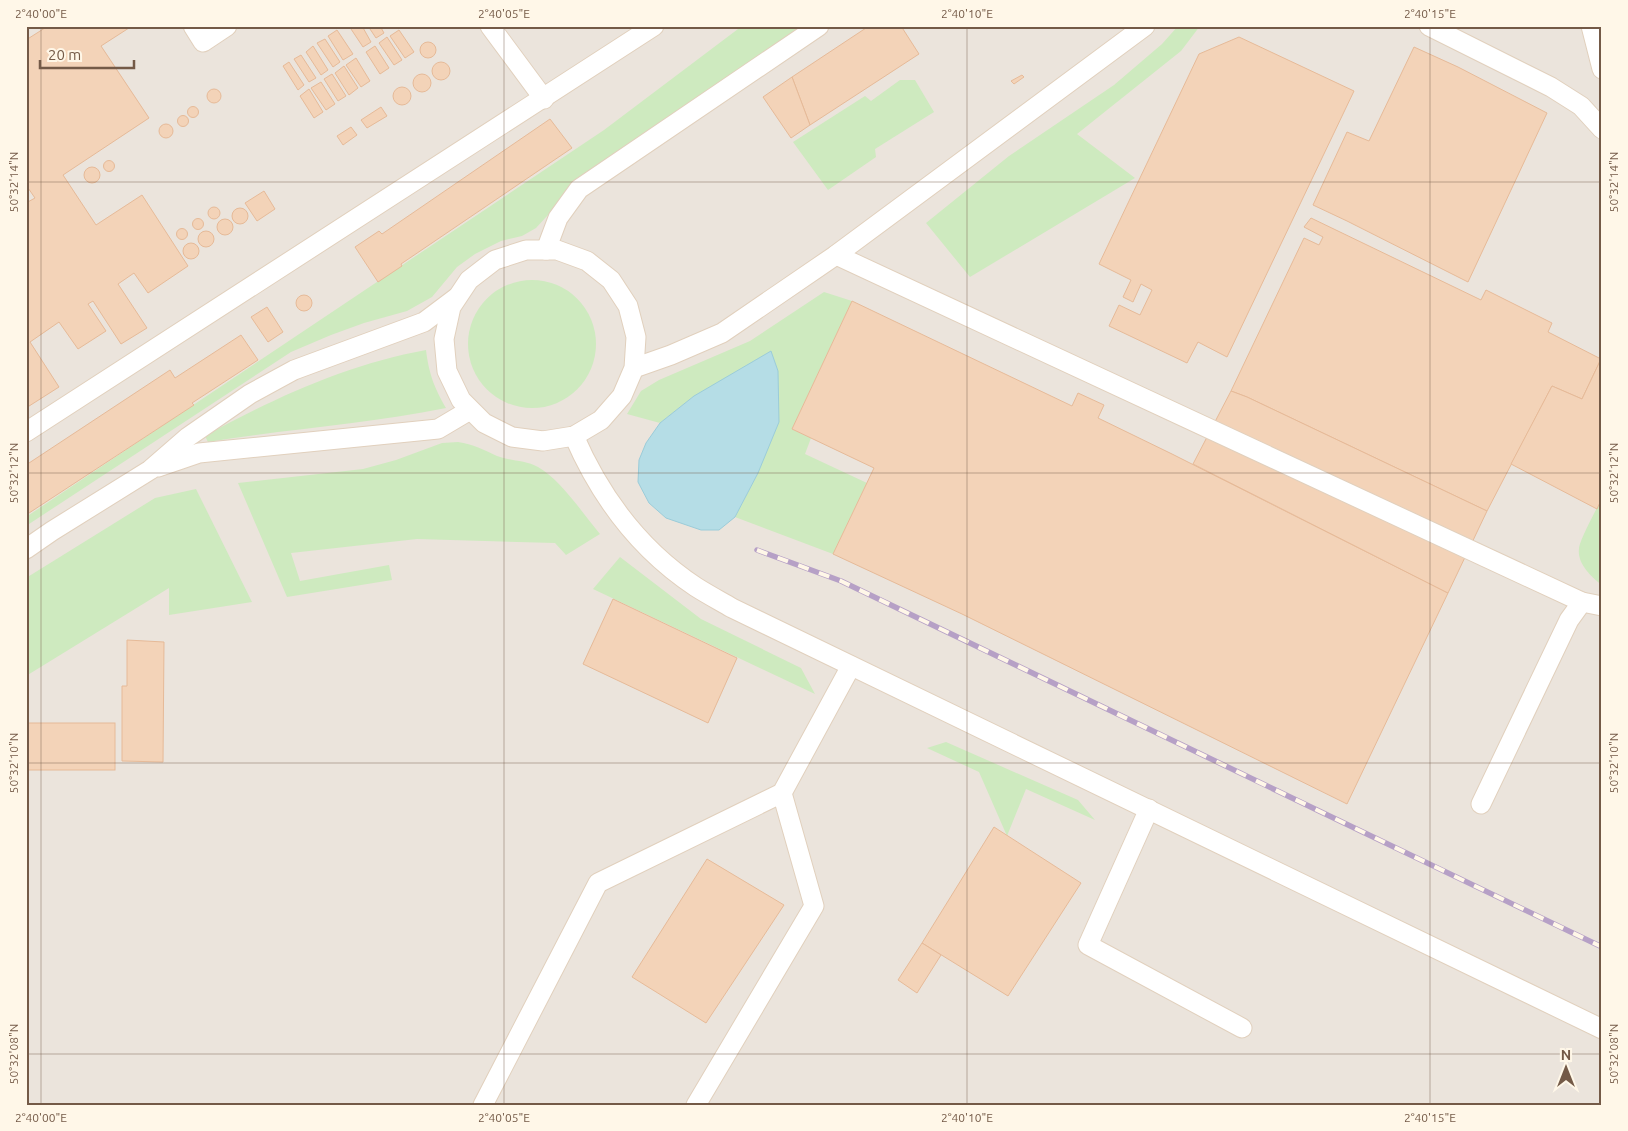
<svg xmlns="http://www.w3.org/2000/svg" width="1628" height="1131" font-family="Ubuntu,sans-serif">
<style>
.industrial{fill:#ebe4dc}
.green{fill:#ceeabf}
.water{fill:#b5dde6;stroke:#9bccd9}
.building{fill:#f3d3b8;stroke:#e6ba98}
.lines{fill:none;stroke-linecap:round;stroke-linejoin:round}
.service-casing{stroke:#e1d0bd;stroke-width:21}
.service{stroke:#fff;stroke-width:19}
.rail-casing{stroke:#b6a0c6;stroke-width:5.5}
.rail{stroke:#fff7e8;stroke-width:4;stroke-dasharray:11;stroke-linecap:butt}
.ticks{fill:none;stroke:#745a47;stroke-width:1;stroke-opacity:0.45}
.neatline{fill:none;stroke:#745a47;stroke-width:2}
.ticks-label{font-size:12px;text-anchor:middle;fill:#745a47}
</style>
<rect width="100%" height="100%" fill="#fdf3e1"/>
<rect class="industrial" x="26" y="26" width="1576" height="1079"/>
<g class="green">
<polygon points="742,26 807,26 582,178 536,228 522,236 501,241 475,254 457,267 432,297 407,311 364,323 331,335 291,352 26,526 26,517 604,130"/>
<polygon points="1178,26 1200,26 1181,51 1077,134 1135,178 970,277 926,223 1009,156 1114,85 1162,44"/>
<polygon points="900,80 915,80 934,112 875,149 876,157 828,190 793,142 865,96 871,101"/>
<circle cx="532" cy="344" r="64"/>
<polygon points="824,292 852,301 792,429 811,438 805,454 867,483 833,554 735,517 758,473 694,396 660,423 627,414 641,391 659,380 750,341"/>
<path d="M 426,350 C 429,374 434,387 446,408 C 367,424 287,429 208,442 L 205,436 C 274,398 348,364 426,350 Z"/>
<path d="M 458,442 C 473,444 484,450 497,456 C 510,461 525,460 538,467 C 560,479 584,515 600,534 L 566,555 L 555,543 L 417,539 L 291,553 L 300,581 L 389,565 L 392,580 L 287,597 L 238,483 L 363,469 L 396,460 L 442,443 Z"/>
<polygon points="196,489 252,602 169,615 169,588 26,676 26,578 155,498"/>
<path d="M 1602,498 L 1602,585 C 1591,577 1577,563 1579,549 C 1579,541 1597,508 1602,498 Z"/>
<polygon points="620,557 701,619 801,668 815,694 593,589"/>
<polygon points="946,742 1078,800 1095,820 1026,789 1007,836 979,772 927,748"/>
</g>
<polygon class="water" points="771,351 778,371 779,422 758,473 735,517 719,530 701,530 666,518 649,503 638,482 639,460 646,443 660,423 694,396"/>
<g class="building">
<polygon points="48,26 132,26 101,46 149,118 63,175 96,225 142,195 188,266 148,293 134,273 118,284 147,328 121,344 93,301 88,304 106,331 78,349 59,322 30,342 59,387 26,408 26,203 35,198 26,185 26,40"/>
<polygon points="349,26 362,26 371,42 363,47"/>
<polygon points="368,26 380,26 384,33 376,38"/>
<polygon points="869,26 901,26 919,54 810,125 792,77"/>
<polygon points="337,30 353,54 343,60 328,36"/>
<polygon points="399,30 414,52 405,58 390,36"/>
<polygon points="387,37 402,60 394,65 379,43"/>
<polygon points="1239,37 1354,91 1227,357 1198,342 1187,363 1109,326 1119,305 1140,315 1152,290 1141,284 1133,302 1123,297 1131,280 1099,264 1199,54"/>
<polygon points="325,39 340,62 333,67 317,43"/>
<circle cx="428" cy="50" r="8"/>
<polygon points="313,46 328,70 321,75 306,52"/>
<polygon points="375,46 389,68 380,74 366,52"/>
<polygon points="1414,47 1458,67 1547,113 1468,282 1347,221 1313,205 1347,132 1369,141"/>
<polygon points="301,55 316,78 309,82 294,59"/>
<polygon points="356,58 370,81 361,87 346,65"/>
<polygon points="289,62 304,85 298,90 283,66"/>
<circle cx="441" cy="71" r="9"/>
<polygon points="344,66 358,88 349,95 335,73"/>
<polygon points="332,74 346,96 338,101 324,79"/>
<circle cx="422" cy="83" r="9"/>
<polygon points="1022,75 1024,77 1014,84 1011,81"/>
<polygon points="792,77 810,125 791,138 763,97"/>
<polygon points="321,82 335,104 326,110 311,88"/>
<circle cx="402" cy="96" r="9"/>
<circle cx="214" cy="96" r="7"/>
<polygon points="309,89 323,112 314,118 300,96"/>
<circle cx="193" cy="112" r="5.5"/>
<polygon points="381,107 387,116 367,128 361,120"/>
<circle cx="183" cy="121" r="5.5"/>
<polygon points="550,119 572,148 401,264 402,266 378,282 355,247 379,231 382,234"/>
<circle cx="166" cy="131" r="7"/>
<polygon points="351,127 357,135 343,145 337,136"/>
<circle cx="109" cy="166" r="5.5"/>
<circle cx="92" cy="175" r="8"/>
<polygon points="264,191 275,209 257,221 245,203"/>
<circle cx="214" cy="213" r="6"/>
<circle cx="240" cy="216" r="8"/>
<polygon points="1311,218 1481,300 1486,290 1552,323 1548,332 1601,359 1582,399 1552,386 1487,511 1247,397 1231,391 1304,238 1319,245 1323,237 1304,227"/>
<circle cx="198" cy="224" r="5.5"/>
<circle cx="225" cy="227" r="8"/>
<circle cx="182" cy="234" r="5.5"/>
<circle cx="206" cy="239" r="8"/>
<circle cx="191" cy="251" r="8"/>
<circle cx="304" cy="303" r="8"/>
<polygon points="852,301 1072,406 1078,393 1104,405 1098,418 1172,454 1448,593 1347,804 962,614 833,554 874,468 792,429"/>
<polygon points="267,307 283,332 268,342 251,317"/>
<polygon points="241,335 258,360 192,403 194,405 26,515 26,465 170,370 175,378"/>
<polygon points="1601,359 1602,498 1597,509 1511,464 1552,386 1582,399"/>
<polygon points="1231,391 1247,397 1487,511 1448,593 1193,464"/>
<polygon points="613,599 737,658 708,723 583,664"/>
<polygon points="127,640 164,642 163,762 122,761 122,686 127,686"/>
<rect x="26" y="723" width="89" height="47"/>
<polygon points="994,827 1081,883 1008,996 922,943"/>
<polygon points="707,859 784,905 706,1023 632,977"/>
<polygon points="922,943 941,955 917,993 898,980"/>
</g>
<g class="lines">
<defs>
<g id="service">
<polyline points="193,26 203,42 227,26"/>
<polyline points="490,26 544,99"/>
<polyline points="1429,26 1551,87 1581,106 1602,129"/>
<polyline points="1591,26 1602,69"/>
<polyline points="546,250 558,218 579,189 819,26"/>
<polyline points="836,255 1582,602"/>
<polyline points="634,368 636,337 628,306 611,280 587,261 557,250 526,250 495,260 469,280 451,307 444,339 447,371 461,400 484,423 512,437 543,441 574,436 601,420 622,396 634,368 671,355 722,333 836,255 1145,26"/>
<polyline points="26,432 654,26"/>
<path d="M 574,436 C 600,496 640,550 696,587 C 707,594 720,601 732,608 L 1602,1029"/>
<polyline points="158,467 199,453 438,429 470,410"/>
<polyline points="26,549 52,531 150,470 188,437 250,394 294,370 424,322 456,298"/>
<polyline points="1481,804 1569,620 1582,602 1602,606"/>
<polyline points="1149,809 1088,945 1242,1028"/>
<polyline points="483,1105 598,883 782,793 851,666"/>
<polyline points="696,1105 814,906 782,793"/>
</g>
</defs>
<use href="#service" class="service-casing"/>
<use href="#service" class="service"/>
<defs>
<polyline id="rail" points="757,550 841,581 1602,947"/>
</defs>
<use href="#rail" class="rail-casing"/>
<use href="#rail" class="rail"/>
</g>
<path class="ticks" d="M 41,26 L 41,1105M 504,26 L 504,1105M 967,26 L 967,1105M 1430,26 L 1430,1105M 26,182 L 1602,182M 26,473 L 1602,473M 26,763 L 1602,763M 26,1054 L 1602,1054"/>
<rect width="1628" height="1131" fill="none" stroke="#fff7e8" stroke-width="55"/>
<g transform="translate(1566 1068)" stroke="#fff7e8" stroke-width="4" paint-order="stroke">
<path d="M0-4L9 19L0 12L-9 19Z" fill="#745a47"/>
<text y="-8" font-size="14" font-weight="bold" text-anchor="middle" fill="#745a47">N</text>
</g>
<path d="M40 60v8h94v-8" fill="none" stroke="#745a47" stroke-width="2.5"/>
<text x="48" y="60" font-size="15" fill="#745a47" stroke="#fff7e8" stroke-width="4" paint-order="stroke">20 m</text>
<rect x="28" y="28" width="1572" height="1076" class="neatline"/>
<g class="ticks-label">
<text x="41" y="18">2°40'00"E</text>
<text x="504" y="18">2°40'05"E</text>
<text x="967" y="18">2°40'10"E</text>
<text x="1430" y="18">2°40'15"E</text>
<text transform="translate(14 182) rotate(-90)" y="4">50°32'14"N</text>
<text transform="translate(1614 182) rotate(-90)" y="4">50°32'14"N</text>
<text transform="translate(14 473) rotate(-90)" y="4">50°32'12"N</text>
<text transform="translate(1614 473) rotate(-90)" y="4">50°32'12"N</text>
<text transform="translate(14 763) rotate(-90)" y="4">50°32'10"N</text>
<text transform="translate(1614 763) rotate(-90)" y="4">50°32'10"N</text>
<text transform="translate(14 1054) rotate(-90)" y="4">50°32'08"N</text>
<text transform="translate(1614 1054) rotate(-90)" y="4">50°32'08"N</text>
<text x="41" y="1122">2°40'00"E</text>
<text x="504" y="1122">2°40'05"E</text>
<text x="967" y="1122">2°40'10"E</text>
<text x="1430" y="1122">2°40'15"E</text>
</g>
</svg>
